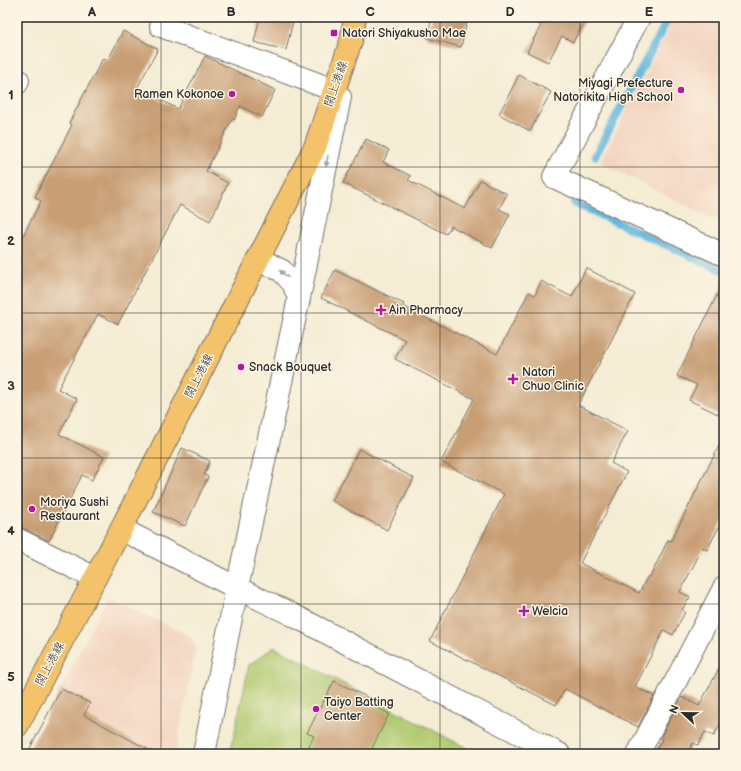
<svg xmlns="http://www.w3.org/2000/svg" width="741" height="771" font-family="'Balsamiq Sans','Klee One',sans-serif">
<style>
.built{fill:#f3d4bf}
.green{fill:#b0ca6f;stroke:#6e7a4d}
.lines{fill:none;stroke-linecap:round;stroke-linejoin:round}
.stream{stroke:#60b6dc;stroke-width:8}
.building{fill:#c89e74}
.minor-casing{stroke:#716f66;stroke-width:24}
.major-casing{stroke:#716f66;stroke-width:24}
.minor{stroke:#fff;stroke-width:22}
.major{stroke:#f4c26a;stroke-width:22}
.oneway{fill:#a0a0a0}
.grid{fill:none;stroke:#2b2b2b;stroke-width:1;stroke-opacity:0.55}
.poi-dot{fill:#b5179e;stroke:#fcf5e5;stroke-width:1.5}
.labels{text-anchor:middle;dominant-baseline:central;stroke-width:3;stroke-linejoin:round;paint-order:stroke}
.poi-label{font-size:12px;fill:#2b2b2b;stroke:#fcf5e5;text-anchor:start}
.street-label{font-size:12px;fill:#2b2b2b;stroke:#fcf5e5}
.neatline{fill:none;stroke:#2b2b2b;stroke-width:1.5}
.grid-label{font-size:13px;text-anchor:middle;font-weight:bold;fill:#2b2b2b}
</style>
<rect width="100%" height="100%" fill="#fcf5e5"/>
<filter id="ink" filterUnits="userSpaceOnUse"><feTurbulence type="fractalNoise" baseFrequency=".025" numOctaves="2"/><feDisplacementMap in="SourceGraphic" scale="8" xChannelSelector="R" yChannelSelector="G"/><feConvolveMatrix kernelMatrix="1 2 1 2 8 2 1 2 1" color-interpolation-filters="sRGB"/></filter>
<filter id="wash" filterUnits="userSpaceOnUse"><feTurbulence type="fractalNoise" baseFrequency=".012" numOctaves="4" result="noise"/><feDisplacementMap in="SourceGraphic" scale="16" xChannelSelector="R" yChannelSelector="G"/><feGaussianBlur stdDeviation="0.9" result="paint"/><feColorMatrix in="noise" values="0 0 0 0 0 0 0 0 0 0 0 0 0 0 0 0 0 1.4 0 .05"/><feComposite in="paint" operator="in"/></filter>
<g filter="url(#wash)">
<rect width="100%" height="100%" fill="#f4ecd3"/>
<g class="built">
<polygon points="675,17 724,17 724,225 600,162"/>
<polygon points="108,597 190,636 196,648 175,754 26,754"/>
</g>
<polygon class="green" points="274,647 478,754 230,754 249,665"/>
<g class="lines">
<g class="stream">
<polyline points="595,156 669,17"/>
<polyline points="574,203 724,271"/>
</g>
</g>
<g id="blocks">
<g class="building">
<polygon points="260,17 294,17 286,50 254,42"/>
<polygon points="432,17 468,17 461,47 427,38"/>
<polygon points="527,17 587,17 573,42 562,36 548,62 527,52 541,25"/>
<polygon points="123,31 158,49 137,88 178,109 205,56 275,90 262,117 240,106 234,120 232,119 206,171 228,183 210,221 180,205 118,324 98,314 58,389 77,399 59,434 104,457 92,480 82,475 49,541 23,528 17,527 17,247 41,201 35,197 72,125 69,123 103,58 108,60"/>
<polygon points="519,75 551,92 530,131 499,114"/>
<polygon points="366,139 389,150 383,162 411,176 408,180 465,209 480,180 507,194 499,209 510,214 492,248 451,226 446,234 343,183"/>
<polygon points="586,268 635,294 578,405 628,431 611,463 627,472 580,563 639,593 648,576 650,577 668,540 671,541 724,436 724,517 707,550 703,547 680,592 690,597 682,610 685,612 673,635 664,630 635,687 654,696 638,727 565,689 556,705 430,641 504,494 441,462 474,399 395,359 405,340 321,298 335,270 404,304 403,306 497,354 529,292 535,295 541,281 572,297"/>
<polygon points="724,281 724,417 689,400 697,385 677,376"/>
<polygon points="182,448 210,461 204,475 208,477 185,526 153,512"/>
<polygon points="359,449 414,478 387,530 332,501"/>
<polygon points="724,659 724,716 714,736 705,732 698,745 693,743 687,754 654,754 662,739 660,738 682,697 699,706"/>
<polygon points="334,681 371,699 369,703 389,714 369,754 305,754 314,736 307,733"/>
<polygon points="61,689 90,703 84,715 157,754 27,754"/>
</g>
</g>
</g>
<g filter="url(#ink)">
<use href="#blocks" fill-opacity="0" stroke="#716f66" stroke-width="1"/>
<g class="lines">
<defs>
<g id="minor">
<polyline points="639,17 554,177 724,255"/>
<polyline points="161,26 334,90"/>
<polyline points="17,80 18,80 17,83"/>
<polyline points="259,259 282,271 293,283 299,298"/>
<polyline points="121,529 237,588 291,614 559,754"/>
<polyline points="17,539 95,578"/>
<polyline points="204,754 237,588 299,298 340,97"/>
<polyline points="638,754 724,588"/>
</g>
<polyline id="major" points="17,726 121,529 315,147 351,41 355,17"/>
</defs>
<use href="#minor" class="minor-casing"/>
<use href="#major" class="major-casing"/>
<use href="#minor" class="minor"/>
<use href="#major" class="major"/>
</g>
<defs><path id="oneway-solid" d="M-6-.8H1V-3.2L6.5 0L1 3.2V.8H-6Z"/></defs>
<g class="oneway">
<use href="#oneway-solid" transform="translate(327 161) rotate(101)"/>
<use href="#oneway-solid" transform="translate(284 274) rotate(-139)"/>
</g>
</g>
<path class="grid" d="M 161,17 L 161,754M 301,17 L 301,754M 440,17 L 440,754M 580,17 L 580,754M 17,167 L 724,167M 17,313 L 724,313M 17,458 L 724,458M 17,604 L 724,604"/>
<g class="poi-dot">
<rect x="330" y="29" width="8" height="8" rx="2"/>
<circle cx="681" cy="90" r="4"/>
<circle cx="232" cy="94" r="4"/>
<path d="M379 304h4v4h4v4h-4v4h-4v-4h-4v-4h4z"/>
<circle cx="241" cy="367" r="4"/>
<path d="M511 373h4v4h4v4h-4v4h-4v-4h-4v-4h4z"/>
<circle cx="32" cy="509" r="4"/>
<path d="M522 605h4v4h4v4h-4v4h-4v-4h-4v-4h4z"/>
<circle cx="316" cy="709" r="4"/>
</g>
<g class="labels">
<g class="poi-label">
<text x="342" y="33">Natori Shiyakusho Mae</text>
<text x="673" y="83" text-anchor="end">Miyagi Prefecture<tspan x="673" dy="14">Natorikita High School</tspan></text>
<text x="224" y="94" text-anchor="end">Ramen Kokonoe</text>
<text x="389" y="310">Ain Pharmacy</text>
<text x="249" y="367">Snack Bouquet</text>
<text x="522" y="372">Natori<tspan x="522" dy="14">Chuo Clinic</tspan></text>
<text x="40" y="502">Moriya Sushi<tspan x="40" dy="14">Restaurant</tspan></text>
<text x="532" y="611">Welcia</text>
<text x="324" y="702">Taiyo Batting<tspan x="324" dy="14">Center</tspan></text>
</g>
<g class="street-label">
<text transform="translate(336 84) rotate(-71)">閖上港線</text>
<text transform="translate(199 376) rotate(-63)">閖上港線</text>
<text transform="translate(50 664) rotate(-62)">閖上港線</text>
</g>
</g>
<rect width="741" height="771" fill="none" stroke="#fcf5e5" stroke-width="44"/>
<g transform="translate(683 713) rotate(292)" stroke="#fcf5e5" stroke-width="3" paint-order="stroke">
<path d="M0-3L7 15L0 10L-7 15Z" fill="#2b2b2b"/>
<text y="-6" font-size="11" font-weight="bold" text-anchor="middle" fill="#2b2b2b">N</text>
</g>
<rect x="22" y="22" width="697" height="727" class="neatline"/>
<g class="grid-label">
<text x="92" y="16">A</text>
<text x="231" y="16">B</text>
<text x="370" y="16">C</text>
<text x="510" y="16">D</text>
<text x="649" y="16">E</text>
<text x="11" y="99">1</text>
<text x="11" y="245">2</text>
<text x="11" y="390">3</text>
<text x="11" y="535">4</text>
<text x="11" y="681">5</text>
</g>
</svg>
